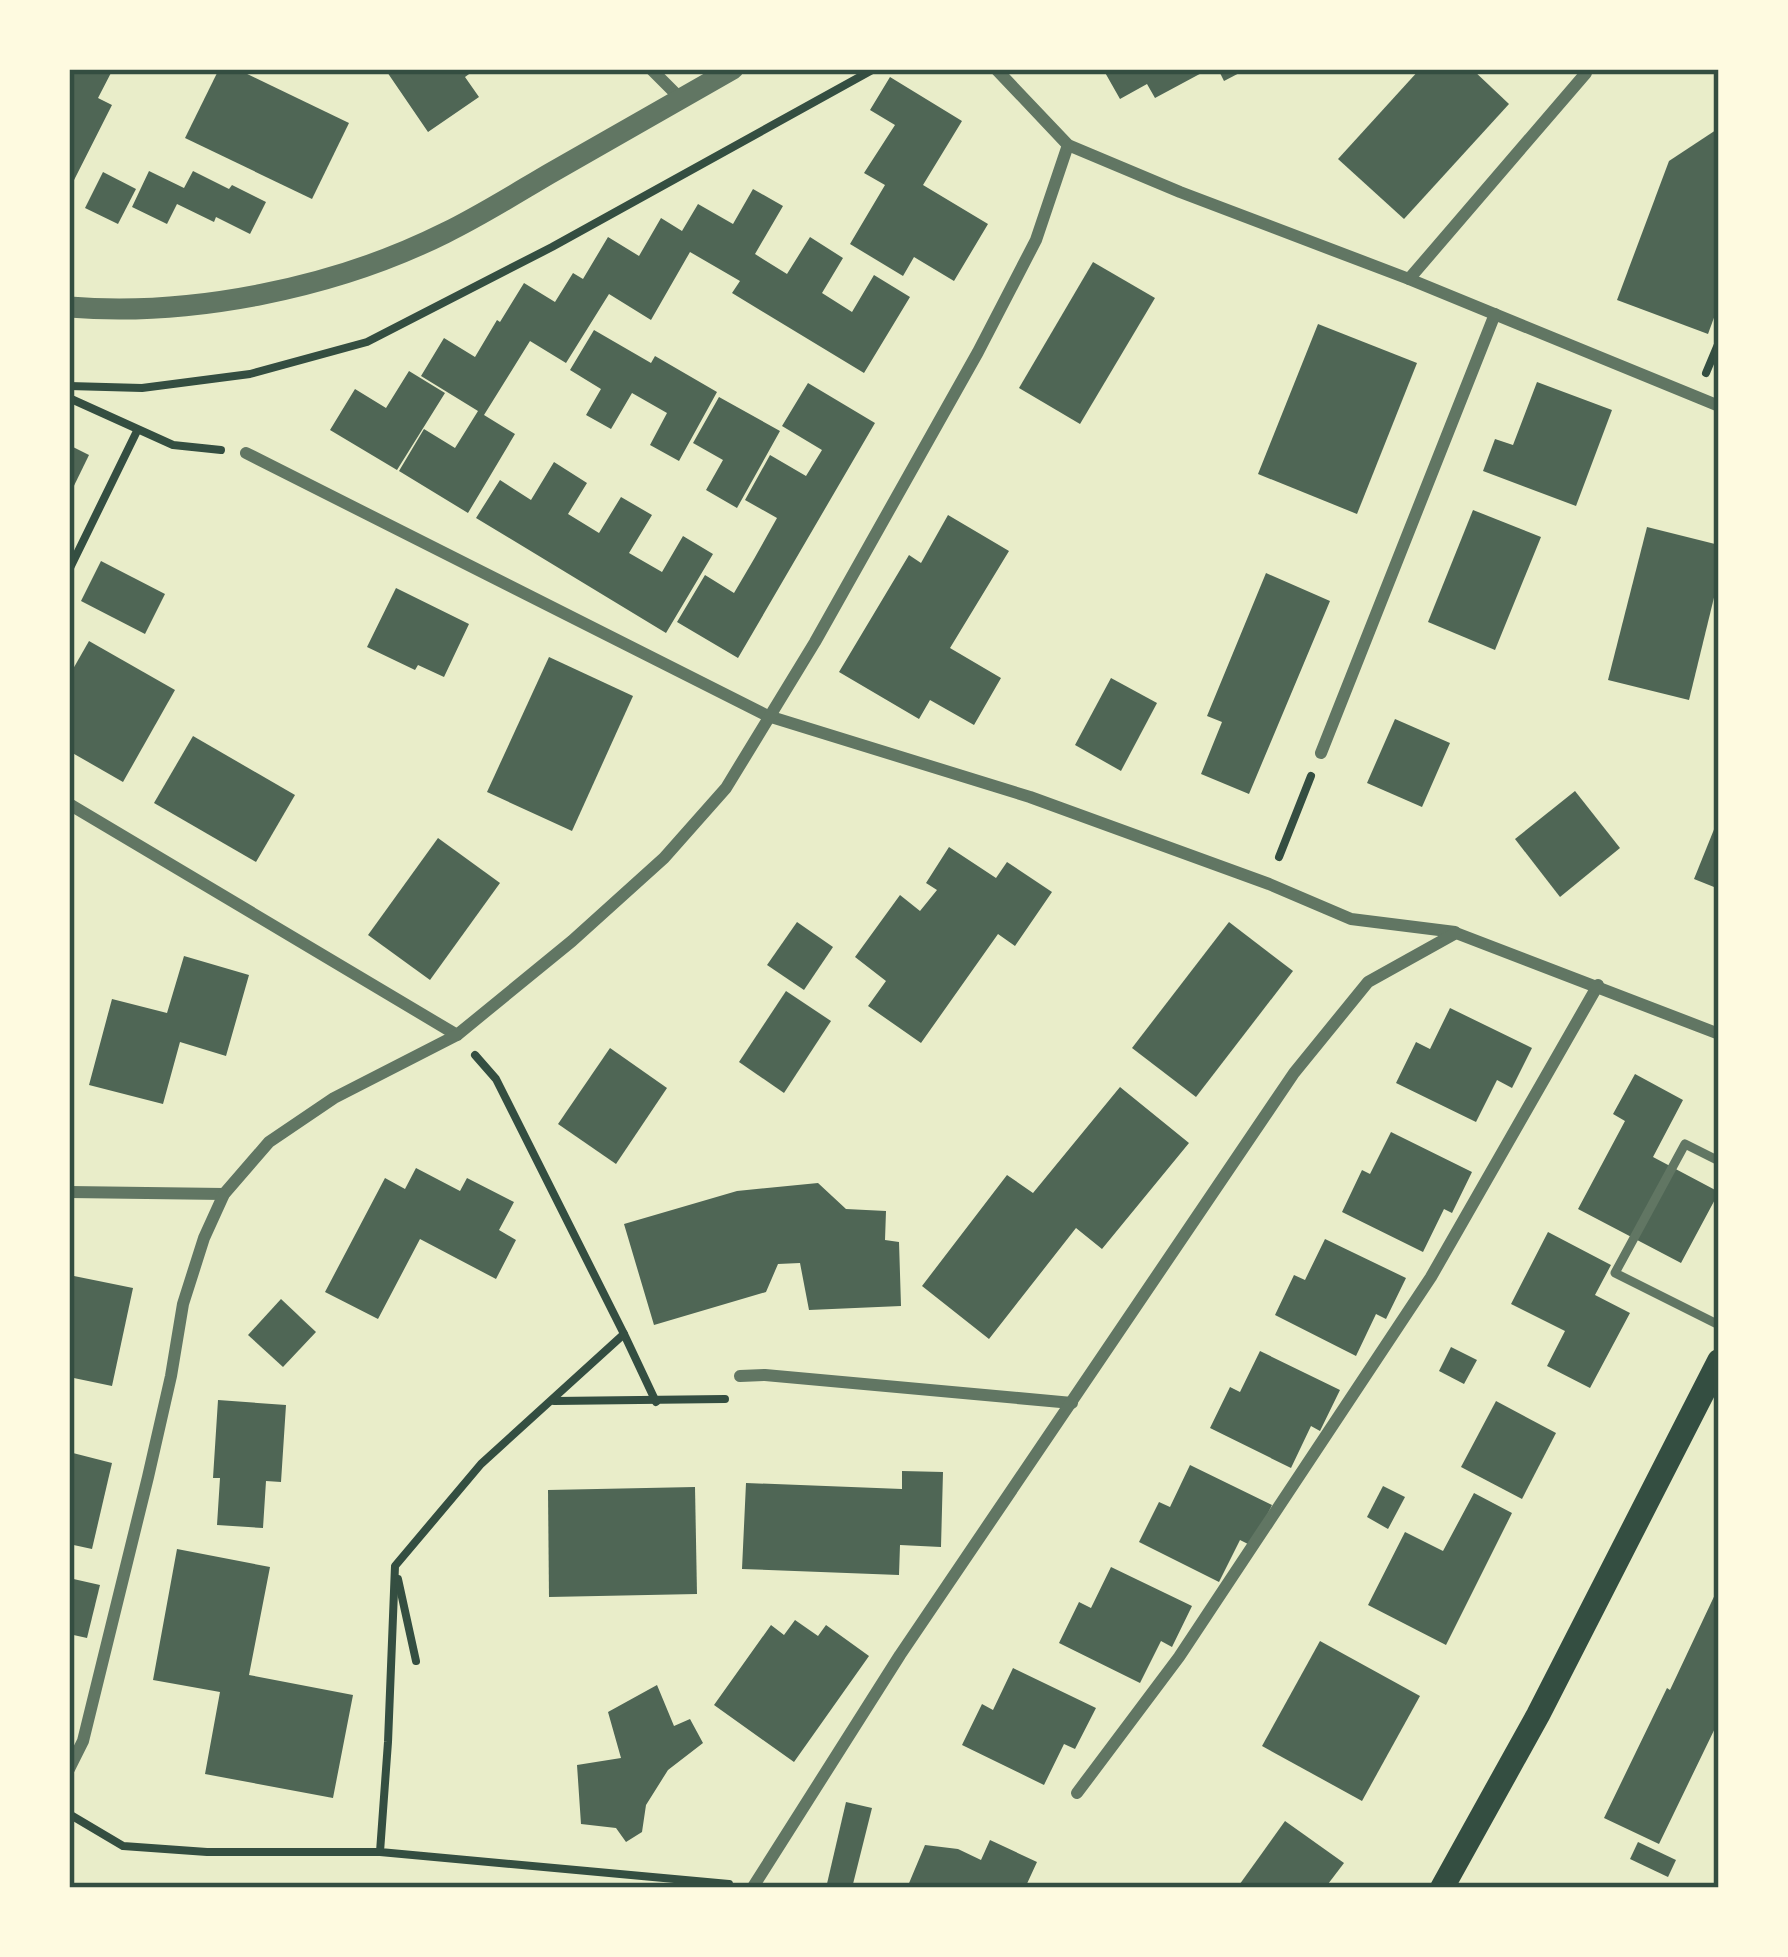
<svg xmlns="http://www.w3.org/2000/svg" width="1788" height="1957" font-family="'Sofia Sans Condensed',sans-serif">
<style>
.building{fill:#4f6655}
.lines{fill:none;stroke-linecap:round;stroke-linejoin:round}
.path{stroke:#344e41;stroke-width:8}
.service{stroke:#617663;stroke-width:9}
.minor{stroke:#617663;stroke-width:12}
.tertiary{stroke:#617663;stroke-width:21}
.secondary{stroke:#344e41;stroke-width:24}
.neatline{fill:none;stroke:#344e41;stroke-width:4.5}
</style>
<rect width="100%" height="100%" fill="#e9edc9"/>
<g class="building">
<polygon points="69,69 113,69 98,98 112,105 69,190"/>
<polygon points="219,69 237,69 349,123 312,199 185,138"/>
<polygon points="385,69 476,69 465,77 479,97 428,132"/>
<polygon points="1103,69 1209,69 1155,98 1147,84 1120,99"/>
<polygon points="1218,69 1247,69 1224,81"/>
<polygon points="1420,69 1472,69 1509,104 1404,219 1338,159"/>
<polygon points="890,77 962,121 923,185 988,224 954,281 914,257 903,276 850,244 885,185 864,173 895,125 870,110"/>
<polygon points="1719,128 1719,304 1708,334 1617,300 1669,161"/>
<polygon points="149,171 184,188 193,171 229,189 232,185 266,202 250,234 216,217 214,222 177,204 167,224 132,207"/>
<polygon points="103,172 136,189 118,224 85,208"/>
<polygon points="753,189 783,206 755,254 787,274 810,237 843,258 822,293 852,312 874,275 910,297 864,373 732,293 740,281 690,252 651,320 609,294 566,363 530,341 484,415 515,434 468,513 399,471 424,429 455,448 478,411 421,376 444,338 475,357 497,320 500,322 524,283 555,302 573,273 583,279 608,237 639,256 661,218 682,231 698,204 733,224"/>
<polygon points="1093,262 1155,298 1080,424 1019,388"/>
<polygon points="1318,324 1417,363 1357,514 1258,474"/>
<polygon points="594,330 651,363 655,356 717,392 679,461 650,445 667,413 632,393 611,429 586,415 601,389 570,370"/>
<polygon points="409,371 445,393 397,470 330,430 355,389 386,408"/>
<polygon points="1537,382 1612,410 1576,506 1483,471 1495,439 1513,445"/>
<polygon points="808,383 875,423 738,658 677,622 705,575 734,593 754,559 777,518 745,500 770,455 806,476 822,450 782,426"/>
<polygon points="719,397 780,431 737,508 706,490 723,460 693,443"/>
<polygon points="69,445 89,455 69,496"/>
<polygon points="554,462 587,483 568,514 599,533 621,497 652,515 629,553 662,572 683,536 713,554 666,633 476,518 500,480 531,500"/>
<polygon points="1473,510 1541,537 1495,650 1428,622"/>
<polygon points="948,515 1009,551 950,648 1001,678 974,725 930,700 919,719 839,672 909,555 921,563"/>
<polygon points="1647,527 1719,545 1719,577 1689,700 1608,680"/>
<polygon points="101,561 165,594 145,634 81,601"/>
<polygon points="1266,573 1330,601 1249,794 1201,774 1222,722 1207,716"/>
<polygon points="396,588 469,624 444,677 418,665 415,670 367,647"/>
<polygon points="89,641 175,690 123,782 69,751 69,676"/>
<polygon points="549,657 633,696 572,831 487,792"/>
<polygon points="1111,678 1157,703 1121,771 1075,745"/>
<polygon points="1395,719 1450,743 1422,807 1367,783"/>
<polygon points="193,736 295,795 256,862 154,803"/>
<polygon points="1575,791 1620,848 1560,897 1515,839"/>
<polygon points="1719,817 1719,889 1694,879"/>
<polygon points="438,838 500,883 430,980 368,935"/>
<polygon points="949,847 996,878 1007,862 1052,892 1015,946 998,934 921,1043 868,1006 886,981 855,957 900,895 920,911 937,890 926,883"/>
<polygon points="797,922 833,947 804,990 767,965"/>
<polygon points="1229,922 1293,971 1196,1097 1132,1048"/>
<polygon points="184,956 249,975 226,1056 180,1042 163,1104 89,1085 112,999 167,1013"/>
<polygon points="786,991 831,1021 784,1093 739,1062"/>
<polygon points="1450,1008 1532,1048 1512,1088 1497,1080 1476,1122 1396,1083 1416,1042 1430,1049"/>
<polygon points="610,1048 667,1088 616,1164 558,1124"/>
<polygon points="1635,1074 1683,1100 1653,1157 1719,1192 1681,1263 1578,1209 1625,1121 1613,1114"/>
<polygon points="1120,1087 1189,1143 1102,1249 1076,1228 989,1339 922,1286 1007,1175 1033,1193"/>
<polygon points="1391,1132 1472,1172 1452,1213 1444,1209 1423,1252 1342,1212 1362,1170 1370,1174"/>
<polygon points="416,1168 460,1191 467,1178 514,1202 499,1230 516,1240 496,1279 420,1239 378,1319 325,1292 385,1178 405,1189"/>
<polygon points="818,1183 846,1209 886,1211 885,1240 899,1242 901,1306 809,1310 800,1263 778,1264 766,1292 654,1325 624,1224 737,1191"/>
<polygon points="1548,1232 1611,1265 1595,1295 1630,1313 1590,1388 1547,1366 1565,1331 1511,1304"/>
<polygon points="1325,1239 1406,1278 1386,1319 1376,1314 1356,1356 1275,1315 1294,1275 1305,1280"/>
<polygon points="69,1275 133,1288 112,1386 69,1377"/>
<polygon points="281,1299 316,1332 283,1367 248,1335"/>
<polygon points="1451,1347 1477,1360 1464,1384 1439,1371"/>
<polygon points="1260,1351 1340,1390 1320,1431 1311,1426 1291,1468 1210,1428 1230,1387 1240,1392"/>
<polygon points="218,1400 286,1405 281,1482 266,1481 263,1528 217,1525 220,1478 213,1478"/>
<polygon points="1496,1401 1556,1433 1522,1499 1461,1467"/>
<polygon points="69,1452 112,1463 92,1549 69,1544"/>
<polygon points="1190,1465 1272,1505 1252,1546 1240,1540 1219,1582 1139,1542 1159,1502 1170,1507"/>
<polygon points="902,1471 943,1472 941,1547 900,1545 899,1575 742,1569 746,1483 902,1489"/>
<polygon points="1383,1486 1405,1497 1388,1529 1367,1517"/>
<polygon points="695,1487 697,1594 549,1597 548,1490"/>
<polygon points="1474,1493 1512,1513 1446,1645 1368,1605 1405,1532 1443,1551"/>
<polygon points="177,1549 270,1567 249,1675 353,1695 333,1798 205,1774 220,1692 153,1680"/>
<polygon points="1111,1567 1192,1606 1172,1647 1161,1641 1140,1683 1059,1643 1079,1602 1091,1608"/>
<polygon points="69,1578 100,1585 87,1638 69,1634"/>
<polygon points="1719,1586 1719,1720 1659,1844 1604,1818 1667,1688 1670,1690"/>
<polygon points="795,1620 818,1636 826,1625 869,1656 794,1762 714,1705 771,1625 784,1635"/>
<polygon points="1320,1641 1420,1696 1362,1801 1262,1746"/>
<polygon points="1013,1668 1096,1708 1075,1749 1064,1744 1044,1785 962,1745 982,1704 993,1710"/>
<polygon points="657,1685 674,1726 690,1719 703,1743 668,1770 646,1805 642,1832 626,1842 616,1828 581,1824 577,1765 621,1758 608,1712"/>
<polygon points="846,1802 872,1808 852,1888 826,1888"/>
<polygon points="1285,1821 1344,1863 1325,1888 1237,1888"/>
<polygon points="990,1840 1037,1862 1025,1888 907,1888 925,1845 958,1849 981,1860"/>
<polygon points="1638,1842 1676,1860 1668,1877 1630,1859"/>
</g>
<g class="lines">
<g class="path">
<polyline points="1706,373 1719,342"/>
<polyline points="69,386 142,388 250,374 367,342 552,247 874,69"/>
<polyline points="69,398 173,445 221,450"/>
<polyline points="69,570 137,431"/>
<polyline points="1279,857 1311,776"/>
<polyline points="475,1055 496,1079 624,1334 481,1464 395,1566 388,1742 380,1852 729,1884"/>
<polyline points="624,1334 656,1402"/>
<polyline points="554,1401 725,1399"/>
<polyline points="398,1579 416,1661"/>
<polyline points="69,1814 123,1846 207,1852 380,1852"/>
</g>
<polyline class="service" points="1719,1161 1685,1144 1615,1273 1719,1325"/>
<g class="minor">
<polyline points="651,69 681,99"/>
<polyline points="996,69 1068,145 1180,192 1409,279 1719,406"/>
<polyline points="1409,279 1586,73"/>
<polyline points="246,453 768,716 1030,797 1269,884 1351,919 1455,932"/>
<polyline points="1321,753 1495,314"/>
<polyline points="69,804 457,1035"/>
<polyline points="69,1192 224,1194"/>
<polyline points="740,1376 765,1375 1072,1403"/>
<polyline points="69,1769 83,1741 148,1477 171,1376 183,1304 204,1238 224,1194 269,1142 334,1098 457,1035 572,941 664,858 726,788 815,642 978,352 1036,240 1068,145"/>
<polyline points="1077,1793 1179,1657 1431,1277 1598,985"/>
<polyline points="753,1887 900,1655 1294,1073 1368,982 1456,933 1719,1034"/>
</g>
<path class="tertiary" d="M 69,307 C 191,317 335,288 445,233 C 480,216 515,194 549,174 C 610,139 672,104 733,69"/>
<polyline class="secondary" points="1442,1888 1538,1715 1719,1361"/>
</g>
<rect width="1788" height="1957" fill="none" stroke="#fefae0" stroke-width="144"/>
<rect x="72" y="72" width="1644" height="1813" class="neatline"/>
</svg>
